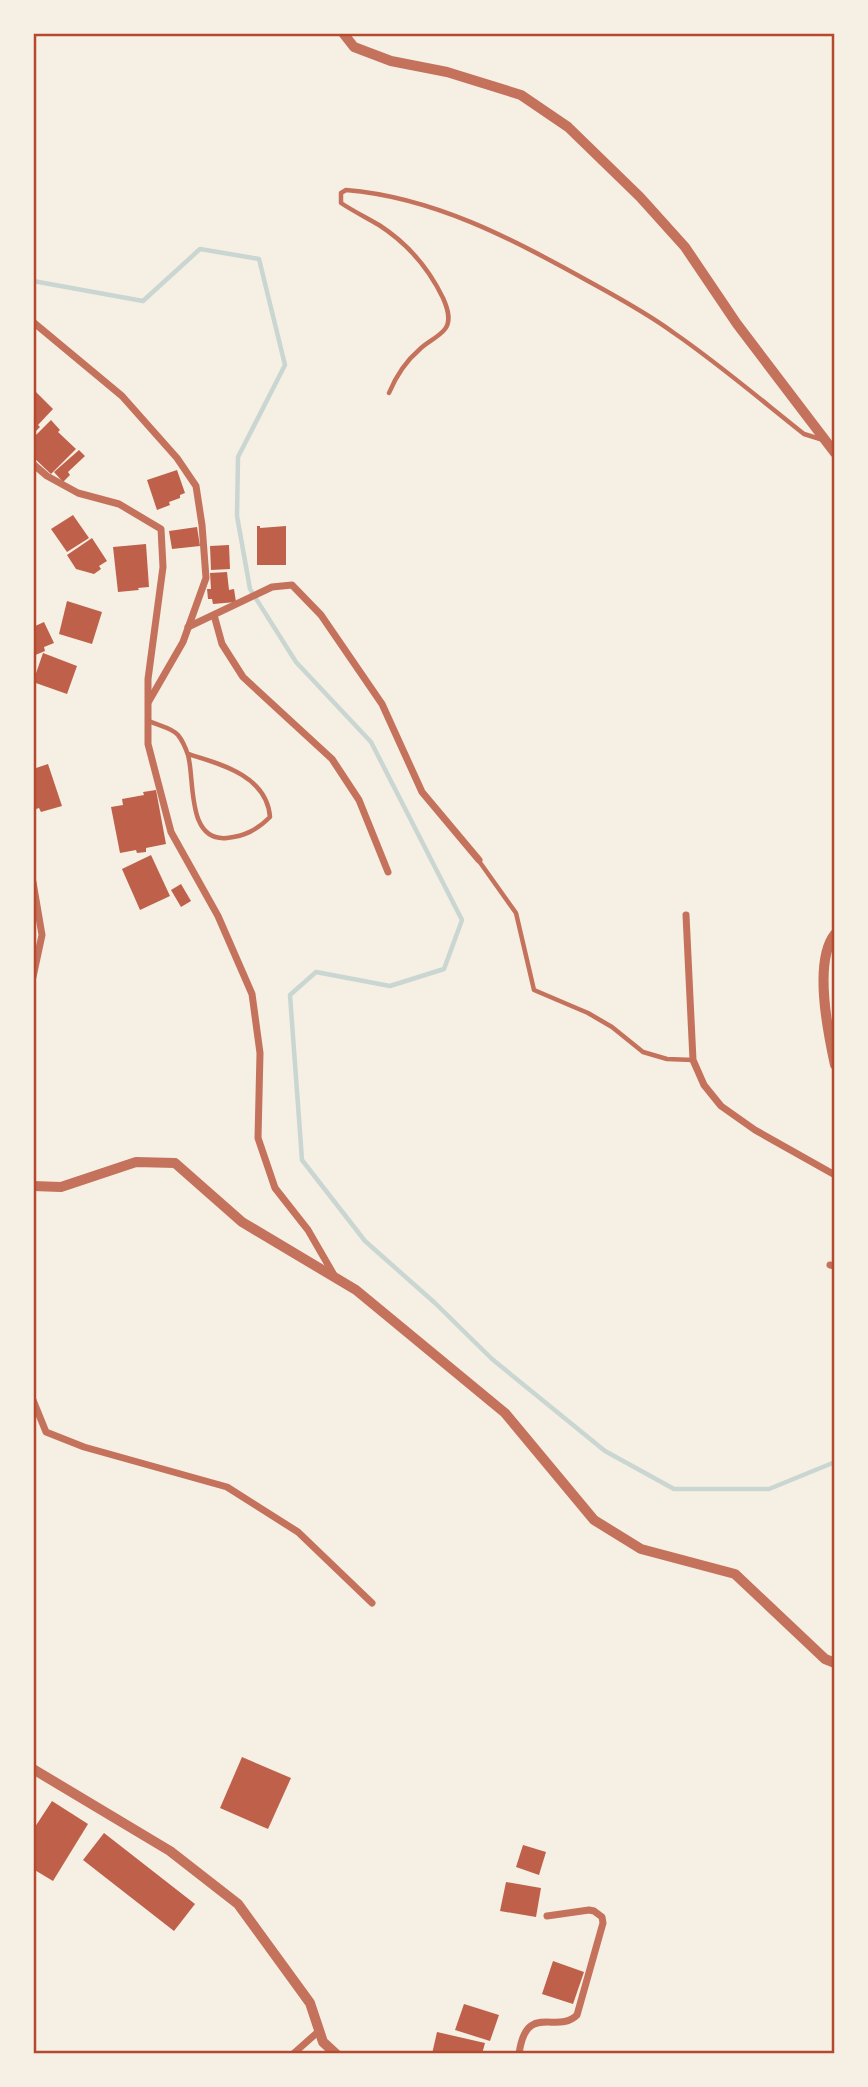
<svg xmlns="http://www.w3.org/2000/svg" width="868" height="2087" font-family="Manrope,sans-serif">
<style>
.lines{fill:none;stroke-linecap:round;stroke-linejoin:round}
.stream{stroke:#c9d6d2;stroke-width:4.5}
.building{fill:#bf614a}
.service{stroke:#c5725c;stroke-width:4.5}
.minor{stroke:#c5725c;stroke-width:7}
.tertiary{stroke:#c5725c;stroke-width:10}
.neatline{fill:none;stroke:#b5482f;stroke-width:2.5}
</style>
<rect width="100%" height="100%" fill="#f6efe4"/>
<g class="lines">
<polyline class="stream" points="33,281 143,301 200,249 259,259 285,365 238,457 237,516 250,589 296,662 371,742 462,920 444,969 390,986 316,972 290,995 302,1160 365,1241 435,1303 492,1359 605,1451 674,1489 769,1489 835,1462"/>
</g>
<g class="building">
<polygon points="33,389 53,409 38,425 40,427 36,431 33,427"/>
<polygon points="51,420 60,430 58,432 76,449 51,474 33,457 33,438"/>
<polygon points="79,450 85,456 68,472 70,475 63,482 54,472"/>
<polygon points="177,470 185,493 180,495 180,498 169,502 170,505 157,510 147,480"/>
<polygon points="73,515 89,538 67,552 51,529"/>
<polygon points="257,526 260,526 260,528 286,526 286,565 257,565"/>
<polygon points="197,527 200,546 172,549 169,531"/>
<polygon points="92,538 107,561 99,566 101,569 94,574 76,569 67,555"/>
<polygon points="146,544 149,587 138,588 139,590 118,592 113,547"/>
<polygon points="229,545 230,569 211,570 210,546"/>
<polygon points="227,572 229,590 234,589 236,602 213,604 212,599 208,599 207,589 211,589 210,573"/>
<polygon points="67,601 102,612 92,644 59,634"/>
<polygon points="44,622 54,643 44,647 45,651 33,656 33,627"/>
<polygon points="43,653 77,666 67,694 33,682"/>
<polygon points="48,764 62,806 41,812 39,808 33,810 33,769"/>
<polygon points="156,790 166,844 146,848 146,852 137,853 136,850 120,853 111,807 123,805 122,799 144,795 143,792"/>
<polygon points="151,855 170,896 140,910 122,869"/>
<polygon points="181,884 191,901 181,907 171,890"/>
<polygon points="242,1757 291,1778 268,1829 220,1808"/>
<polygon points="52,1801 88,1824 53,1881 33,1869 33,1830"/>
<polygon points="104,1833 195,1904 174,1931 83,1860"/>
<polygon points="523,1845 546,1852 539,1875 516,1867"/>
<polygon points="506,1882 541,1888 536,1917 500,1911"/>
<polygon points="553,1961 584,1972 573,2004 542,1994"/>
<polygon points="464,2004 499,2015 490,2041 455,2030"/>
<polygon points="437,2032 485,2043 482,2054 432,2054"/>
</g>
<g class="lines">
<g class="service">
<path d="M 389,393 C 396,376 406,361 420,349 C 427,342 439,337 445,329 C 452,320 447,307 443,298 C 428,267 407,243 379,225 C 367,218 353,211 341,203 L 341,193 L 346,190 C 433,197 513,239 588,281 C 617,297 647,313 674,333 C 719,364 761,400 804,434 L 820,439"/>
<path d="M 149,721 C 157,725 173,728 178,735 C 182,740 186,749 188,755 C 195,779 186,842 227,838 C 245,836 257,830 270,817 C 267,776 221,764 188,754"/>
<polyline points="479,861 516,913 534,990 588,1013 612,1027 643,1052 667,1059 693,1060"/>
</g>
<g class="minor">
<polyline points="33,322 122,396 177,458 196,486 202,525 206,578 183,642 149,701"/>
<polyline points="33,464 47,476 78,493 119,504 161,529 163,567 148,679 148,744 171,832 218,916 252,994 260,1053 258,1138 275,1188 308,1230 334,1275"/>
<polyline points="214,615 222,644 243,677 332,759 359,800 388,872"/>
<polyline points="188,627 272,587 292,585 321,615 382,704 422,792 479,860"/>
<polyline points="33,882 42,935 33,977"/>
<polyline points="686,915 693,1060 704,1085 721,1106 755,1130 835,1175"/>
<polyline points="830,1265 835,1266"/>
<polyline points="33,1400 46,1432 84,1447 227,1487 298,1532 372,1603"/>
<polyline points="293,2054 319,2031"/>
<path d="M 519,2054 C 526,2001 557,2035 577,2015 L 603,1923 L 602,1917 L 594,1911 L 589,1910 L 547,1916"/>
</g>
<g class="tertiary">
<polyline points="343,33 354,47 391,61 447,72 521,95 568,127 640,197 685,247 737,324 835,453"/>
<path d="M 835,934 C 813,961 828,1033 835,1065"/>
<polyline points="33,1186 61,1187 136,1162 175,1163 242,1222 356,1290 505,1413 594,1520 641,1549 735,1574 825,1659 835,1663"/>
<polyline points="33,1769 170,1851 238,1904 310,2003 323,2042 336,2054"/>
</g>
</g>
<rect width="868" height="2087" fill="none" stroke="#f6efe4" stroke-width="70"/>
<rect x="35" y="35" width="798" height="2017" class="neatline"/>
</svg>
